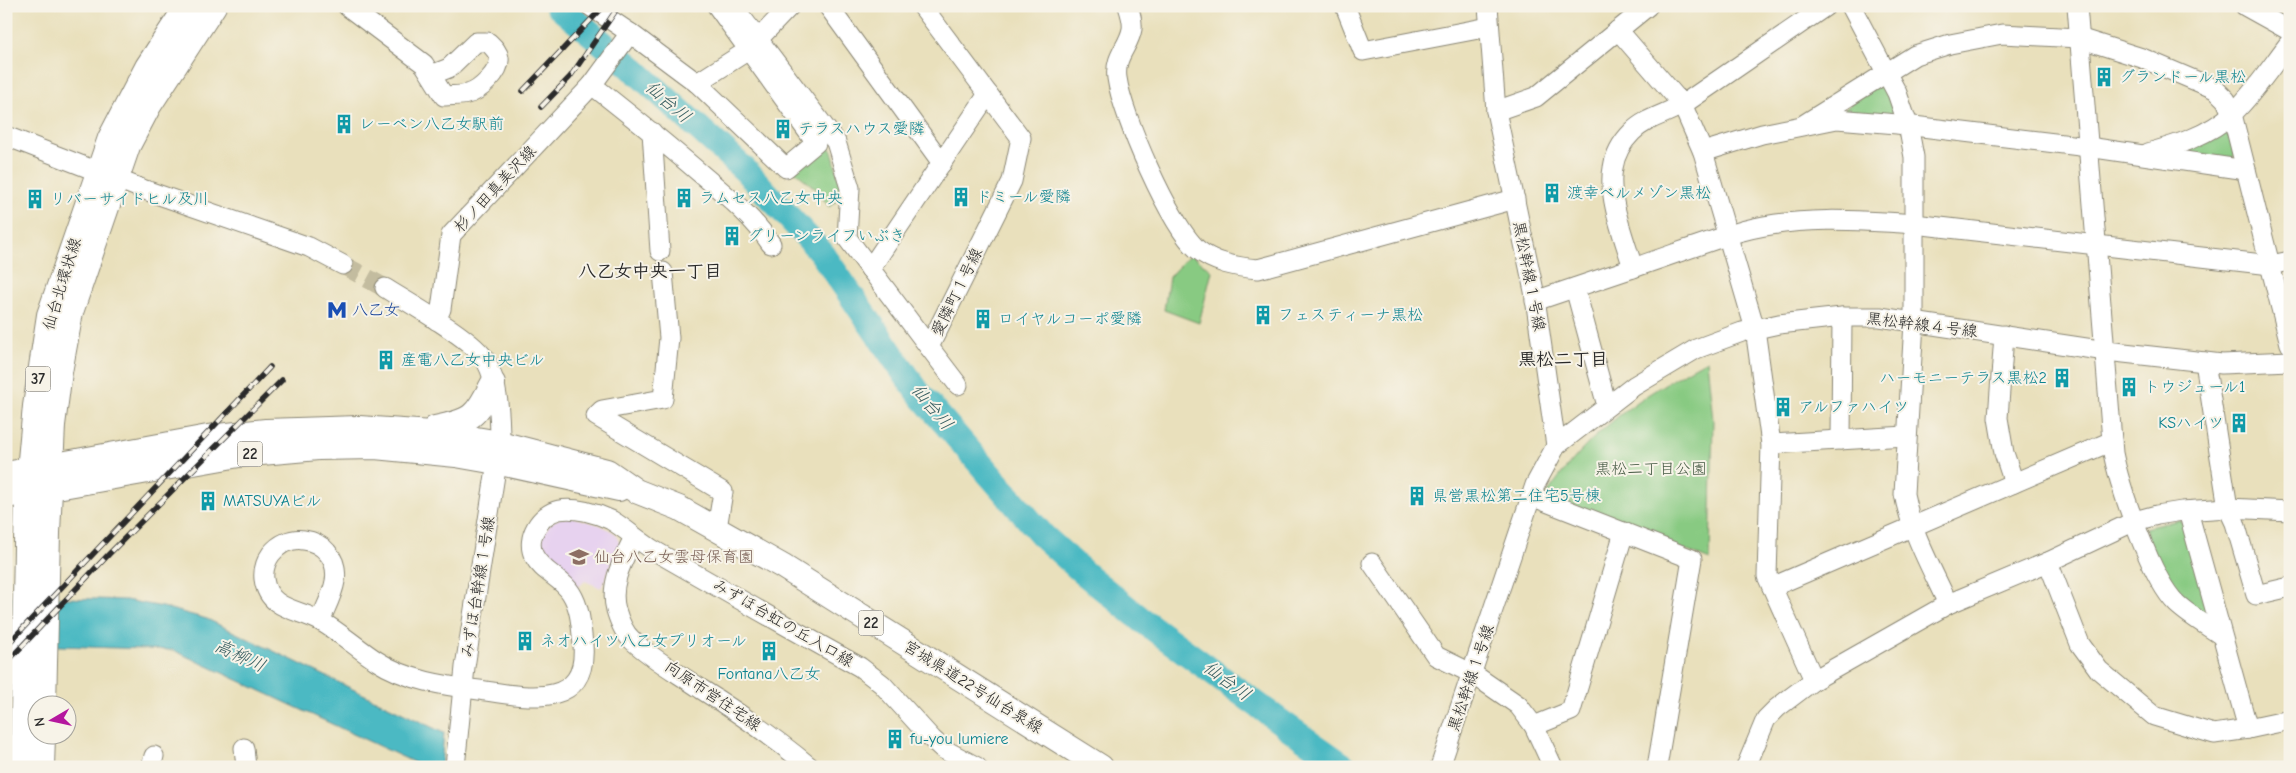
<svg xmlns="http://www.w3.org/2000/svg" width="2296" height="773" font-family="'Comic Neue','Klee One',sans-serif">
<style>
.built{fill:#e7d2ef}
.green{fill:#88ca82;stroke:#5a7a56}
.water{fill:#4bb9c3;stroke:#3b7277}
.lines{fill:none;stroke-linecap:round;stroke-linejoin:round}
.river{stroke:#4bb9c3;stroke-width:26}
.minor-tunnel{stroke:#c3bc9f;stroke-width:19;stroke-dasharray:19 9;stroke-linecap:butt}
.minor-casing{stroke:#8a8674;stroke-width:21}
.major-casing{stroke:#8a8674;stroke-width:26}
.minor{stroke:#fff;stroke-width:19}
.major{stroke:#fff;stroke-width:24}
.rail-casing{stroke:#2b2b2b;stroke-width:5.5}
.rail{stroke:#f7f3e8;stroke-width:4;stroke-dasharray:11;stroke-linecap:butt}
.labels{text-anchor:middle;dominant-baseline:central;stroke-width:4;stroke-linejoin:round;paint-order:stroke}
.shield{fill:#f7f3e8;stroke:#686764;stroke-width:1}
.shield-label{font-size:15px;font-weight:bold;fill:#2b2b2b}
.culture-label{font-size:16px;fill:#0d838f;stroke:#f7f3e8;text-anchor:start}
.street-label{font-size:16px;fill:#2b2b2b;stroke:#f7f3e8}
.transit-label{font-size:16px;fill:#164399;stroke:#f7f3e8;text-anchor:start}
.park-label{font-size:16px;fill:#475b45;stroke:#f7f3e8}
.education-label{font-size:16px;fill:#785e54;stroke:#f7f3e8;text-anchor:start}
.water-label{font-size:18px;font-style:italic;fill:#365d60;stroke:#f7f3e8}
.neighbourhood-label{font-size:18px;font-weight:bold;fill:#2b2b2b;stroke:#f7f3e8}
</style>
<rect width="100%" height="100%" fill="#f7f3e8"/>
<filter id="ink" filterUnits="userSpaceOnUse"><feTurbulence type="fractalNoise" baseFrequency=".02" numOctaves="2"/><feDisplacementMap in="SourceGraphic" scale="10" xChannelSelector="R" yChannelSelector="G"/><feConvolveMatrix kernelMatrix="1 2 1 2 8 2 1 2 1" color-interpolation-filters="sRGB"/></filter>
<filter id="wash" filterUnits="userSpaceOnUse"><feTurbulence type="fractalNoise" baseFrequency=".0096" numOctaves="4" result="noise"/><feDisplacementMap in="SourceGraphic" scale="20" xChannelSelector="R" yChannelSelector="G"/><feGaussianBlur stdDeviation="1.12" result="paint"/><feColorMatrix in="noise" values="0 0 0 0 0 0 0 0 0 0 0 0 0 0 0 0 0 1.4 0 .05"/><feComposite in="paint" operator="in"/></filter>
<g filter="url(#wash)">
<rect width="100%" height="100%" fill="#e9e0bc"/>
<polygon class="built" points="560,518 575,518 600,525 615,533 620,544 601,588 585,581 576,589 547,561 542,552 542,536 550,524"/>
<g class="green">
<polygon points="1884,79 1896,115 1839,113"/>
<polygon points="2221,129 2228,131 2235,154 2231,160 2183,156 2183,149"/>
<polygon points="824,142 832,151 843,196 829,207 816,189 792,169"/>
<polygon points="1190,254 1212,271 1199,323 1164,310 1169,277"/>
<path d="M 1707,360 L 1713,420 L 1710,560 L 1546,495 C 1591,430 1638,397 1707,360 Z"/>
<polygon points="2179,520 2185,526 2210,614 2206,619 2179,598 2159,569 2145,528"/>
</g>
<polygon class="water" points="6,596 126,600 163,607 207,619 444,733 441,767 424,767 173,650 6,644"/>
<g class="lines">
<polyline class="river" points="558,6 630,66 745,170 821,252 917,391 1044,537 1084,573 1142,620 1285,725 1345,767"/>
</g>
</g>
<g filter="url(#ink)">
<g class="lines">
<polyline class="minor-tunnel" points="343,265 385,288"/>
<defs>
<g id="minor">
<path d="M 347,6 L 424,64 L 444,96 C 451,95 460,96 467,94 C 479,92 501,71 499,58 C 498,51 493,47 488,42 L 476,42 L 449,68 L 431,75"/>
<polyline points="590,6 630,33 697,83 747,51 790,6"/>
<polyline points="733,6 836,142 850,188 847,238 929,347 1012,181 1021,138 922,6"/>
<polyline points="828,6 942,163"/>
<path d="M 1128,6 C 1130,12 1133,22 1132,29 C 1129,47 1114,56 1117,78 C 1122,115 1170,225 1197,249 C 1214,263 1236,267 1258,269 L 1515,199"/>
<polyline points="1345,6 1363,51 1489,27"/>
<path d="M 1826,6 C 1779,38 1732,71 1685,103 C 1668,114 1647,117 1632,132 C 1622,142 1615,154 1613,168 C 1607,197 1625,240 1633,268 C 1669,256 1706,242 1742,231 C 1797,216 1857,220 1914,224 L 2271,265 L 2290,261"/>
<path d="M 1851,6 L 1897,93 L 1908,125 L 1914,157 L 1914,322 L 1904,494 C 1911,532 1932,569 1948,604"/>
<path d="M 2077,6 L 2113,453 C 2120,488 2152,581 2177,604 C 2190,616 2206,625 2221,635"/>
<polyline points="2245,6 2290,31"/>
<polyline points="1618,30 1682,104 1703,152 1755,329 1771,444 1767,576 1814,680"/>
<polyline points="697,83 786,168 816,143 717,6"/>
<path d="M 592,85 C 629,114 665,143 700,173 C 726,195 752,216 771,244"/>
<polyline points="1496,111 1536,97 1648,6"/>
<polyline points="1803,125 1915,55 1950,44 2002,34 2079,38 2142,58 2215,89 2226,100 2232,114 2290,344"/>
<polyline points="652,132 660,251"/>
<polyline points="6,136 145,190 309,247 343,265"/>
<polyline points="1703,152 1762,134 1837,119 1897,124 2088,147 2246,170"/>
<path d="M 2148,153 C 2177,145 2209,135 2232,114 C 2252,96 2273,64 2290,42"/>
<polyline points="870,269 988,94"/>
<polyline points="663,272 669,338 663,399 602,410 596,416 723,492 717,528"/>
<path d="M 385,288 C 407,302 475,340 486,361 C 499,385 500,417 500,443 L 465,667 L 455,767"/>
<polyline points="1575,288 1607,406"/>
<polyline points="1535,301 1633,268"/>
<polyline points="436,320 441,309 451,235 592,85 630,33"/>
<polyline points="2004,335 1998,418 2004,453 2014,483"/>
<polyline points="929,347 958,385"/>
<polyline points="2205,362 2228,508 2235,523 2256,595 2290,587"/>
<polyline points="1841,440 1842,317"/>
<polyline points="1771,444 1906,436"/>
<polyline points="1556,446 1634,386 1696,349 1742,332 1779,324 1842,317 1880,317 2106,351 2205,362 2222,364 2290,361"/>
<polyline points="1531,496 1692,559 1657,767"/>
<polyline points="2188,511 2248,729 2290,720"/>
<path d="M 634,537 C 623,560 609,584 616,610 C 619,620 624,633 632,640 C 652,659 678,673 701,689 C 739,713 775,738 810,767"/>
<polyline points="2048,562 2080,644 2099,670 2154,716 2214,734 2248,729"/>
<polyline points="1372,563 1436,656 1473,674 1518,705 1534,726 1553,767"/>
<polyline points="1772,587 2112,441"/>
<path d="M 320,621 C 329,599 346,573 327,552 C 321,545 313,541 304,540 C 291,538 279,544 271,554 C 266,561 263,570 264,579 C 268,610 298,609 320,621 C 340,632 358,649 377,661 C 406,680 445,686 479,690 C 522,696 588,712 583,645 C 581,627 581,609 571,593 C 562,578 542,572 534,556 C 525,538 540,514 559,510 C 575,507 596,513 611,520 C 626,529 640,542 655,551 C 723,590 791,629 860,667 L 882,684 L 932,739 L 943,749 L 977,767"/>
<polyline points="1534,726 1571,711 1624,532"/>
<polyline points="244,748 246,767"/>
<polyline points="151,767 154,756"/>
<polyline points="1440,767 1535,485 1556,446 1534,291 1496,111 1488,6"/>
<polyline points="1746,767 1766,719 1777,708 1814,680 1948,604 2048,562 2135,521 2157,515 2182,511 2228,508 2290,511"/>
</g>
<g id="major">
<path d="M 435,428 C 474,420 475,417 493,383"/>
<polyline points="6,474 208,437 266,431 359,428 446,434 500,443 607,471 636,491 679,508 782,566 1101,767"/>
<polyline points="6,496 239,455 318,448 375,447 456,455 496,462 619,489"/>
<polyline points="44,706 48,533 53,425 60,372 71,312 128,146 149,106 214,6"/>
<polyline points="22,767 27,492 35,406 49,315 110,138 147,67 187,6"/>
<polyline points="42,767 43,736"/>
</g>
</defs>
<use href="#minor" class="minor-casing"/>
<use href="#major" class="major-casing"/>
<use href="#minor" class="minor"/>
<use href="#major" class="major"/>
<defs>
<g id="rail">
<polyline points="523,91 604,6"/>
<polyline points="541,107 570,77 619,6"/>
<polyline points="6,646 270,367"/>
<polyline points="6,663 109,554 282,380"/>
</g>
</defs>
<use href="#rail" class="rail-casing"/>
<use href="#rail" class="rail"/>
</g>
</g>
<defs>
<symbol id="building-bare" viewBox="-9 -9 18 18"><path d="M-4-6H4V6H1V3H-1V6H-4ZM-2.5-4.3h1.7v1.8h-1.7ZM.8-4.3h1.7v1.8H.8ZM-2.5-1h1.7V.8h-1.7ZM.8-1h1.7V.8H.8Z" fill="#0f9aa8" stroke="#f7f3e8" stroke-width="2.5" paint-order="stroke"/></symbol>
<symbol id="metro-bare" viewBox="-9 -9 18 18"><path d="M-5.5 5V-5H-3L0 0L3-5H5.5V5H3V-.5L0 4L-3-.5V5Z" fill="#1a4fb4" stroke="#f7f3e8" stroke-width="2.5" paint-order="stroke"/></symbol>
<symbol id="school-bare" viewBox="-9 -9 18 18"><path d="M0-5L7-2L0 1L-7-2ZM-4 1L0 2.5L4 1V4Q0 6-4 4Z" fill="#8d6e63" stroke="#f7f3e8" stroke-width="2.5" paint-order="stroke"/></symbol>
</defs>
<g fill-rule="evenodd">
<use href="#building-bare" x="2090" y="63" width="28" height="28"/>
<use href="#building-bare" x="330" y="110" width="28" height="28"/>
<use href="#building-bare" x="769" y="115" width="28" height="28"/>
<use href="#building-bare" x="1538" y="179" width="28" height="28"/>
<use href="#building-bare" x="947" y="183" width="28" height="28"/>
<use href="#building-bare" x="670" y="184" width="28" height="28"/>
<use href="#building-bare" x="21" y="185" width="28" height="28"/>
<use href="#building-bare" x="718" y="222" width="28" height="28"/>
<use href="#metro-bare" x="323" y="296" width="28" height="28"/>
<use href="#building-bare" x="1249" y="301" width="28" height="28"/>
<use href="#building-bare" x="969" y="305" width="28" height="28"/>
<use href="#building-bare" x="372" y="346" width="28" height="28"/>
<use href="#building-bare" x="2048" y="364" width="28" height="28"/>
<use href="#building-bare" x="2115" y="373" width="28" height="28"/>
<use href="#building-bare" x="1769" y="393" width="28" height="28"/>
<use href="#building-bare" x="2225" y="409" width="28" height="28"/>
<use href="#building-bare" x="1403" y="482" width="28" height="28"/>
<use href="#building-bare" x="194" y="487" width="28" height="28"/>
<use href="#school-bare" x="565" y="543" width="28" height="28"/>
<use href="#building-bare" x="511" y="627" width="28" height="28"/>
<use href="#building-bare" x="755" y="637" width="28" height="28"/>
<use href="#building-bare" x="881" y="725" width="28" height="28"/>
</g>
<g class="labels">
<g class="shield">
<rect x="25.5" y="366.5" width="25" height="25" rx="4"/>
<rect x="237.5" y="441.5" width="25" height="25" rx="4"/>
<rect x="858.5" y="610.5" width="25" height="25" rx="4"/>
</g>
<g class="shield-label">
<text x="38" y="379">37</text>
<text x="250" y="454">22</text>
<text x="871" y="623">22</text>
</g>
<g class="culture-label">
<text x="2119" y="77">グランドール黒松</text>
<text x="359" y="124">レーベン八乙女駅前</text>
<text x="798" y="129">テラスハウス愛隣</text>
<text x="1567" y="193">渡幸ベルメゾン黒松</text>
<text x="976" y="197">ドミール愛隣</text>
<text x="699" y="198">ラムセス八乙女中央</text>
<text x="50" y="199">リバーサイドヒル及川</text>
<text x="747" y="236">グリーンライフいぶき</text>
<text x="1278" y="315">フェスティーナ黒松</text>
<text x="998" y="319">ロイヤルコーポ愛隣</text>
<text x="401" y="360">産電八乙女中央ビル</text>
<text x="2047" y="378" text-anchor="end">ハーモニーテラス黒松2</text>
<text x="2144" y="387">トウジュール1</text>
<text x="1798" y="407">アルファハイツ</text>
<text x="2224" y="423" text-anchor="end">KSハイツ</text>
<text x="1432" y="496">県営黒松第二住宅5号棟</text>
<text x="223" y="501">MATSUYAビル</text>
<text x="540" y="641">ネオハイツ八乙女プリオール</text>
<text x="769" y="674" text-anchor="middle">Fontana八乙女</text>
<text x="910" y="739">fu-you lumiere</text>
</g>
<g class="street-label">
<text transform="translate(495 189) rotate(-47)">杉ノ田真美沢線</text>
<text transform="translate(1529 276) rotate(79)">黒松幹線１号線</text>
<text transform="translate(62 284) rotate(-73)">仙台北環状線</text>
<text transform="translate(957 292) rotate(-64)">愛隣町１号線</text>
<text transform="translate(1922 325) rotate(7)">黒松幹線４号線</text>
<text transform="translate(478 587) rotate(-81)">みずほ台幹線１号線</text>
<text transform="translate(783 623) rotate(30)">みずほ台虹の丘入口線</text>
<text transform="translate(1471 678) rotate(-71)">黒松幹線１号線</text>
<text transform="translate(973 687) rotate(32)">宮城県道22号仙台泉線</text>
<text transform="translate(713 696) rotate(34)">向原市営住宅線</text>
</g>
<g class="transit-label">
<text x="352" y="310">八乙女</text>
</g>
<g class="park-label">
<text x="1651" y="469">黒松二丁目公園</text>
</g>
<g class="education-label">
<text x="594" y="557">仙台八乙女雲母保育園</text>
</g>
<g class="water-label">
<text transform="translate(668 102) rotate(41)">仙台川</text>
<text transform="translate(932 407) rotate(50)">仙台川</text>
<text transform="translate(240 656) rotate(25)">高柳川</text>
<text transform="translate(1227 681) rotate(36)">仙台川</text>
</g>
<g class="neighbourhood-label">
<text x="650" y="271">八乙女中央一丁目</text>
<text x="1563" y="359">黒松二丁目</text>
</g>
</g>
<rect width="2296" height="773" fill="none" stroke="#f7f3e8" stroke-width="25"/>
<g transform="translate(52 720) rotate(261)"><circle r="24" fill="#f7f3e8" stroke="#a5a39c"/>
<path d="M0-4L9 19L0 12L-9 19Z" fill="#b5179e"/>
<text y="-8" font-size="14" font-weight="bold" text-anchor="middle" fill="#2b2b2b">N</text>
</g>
</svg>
